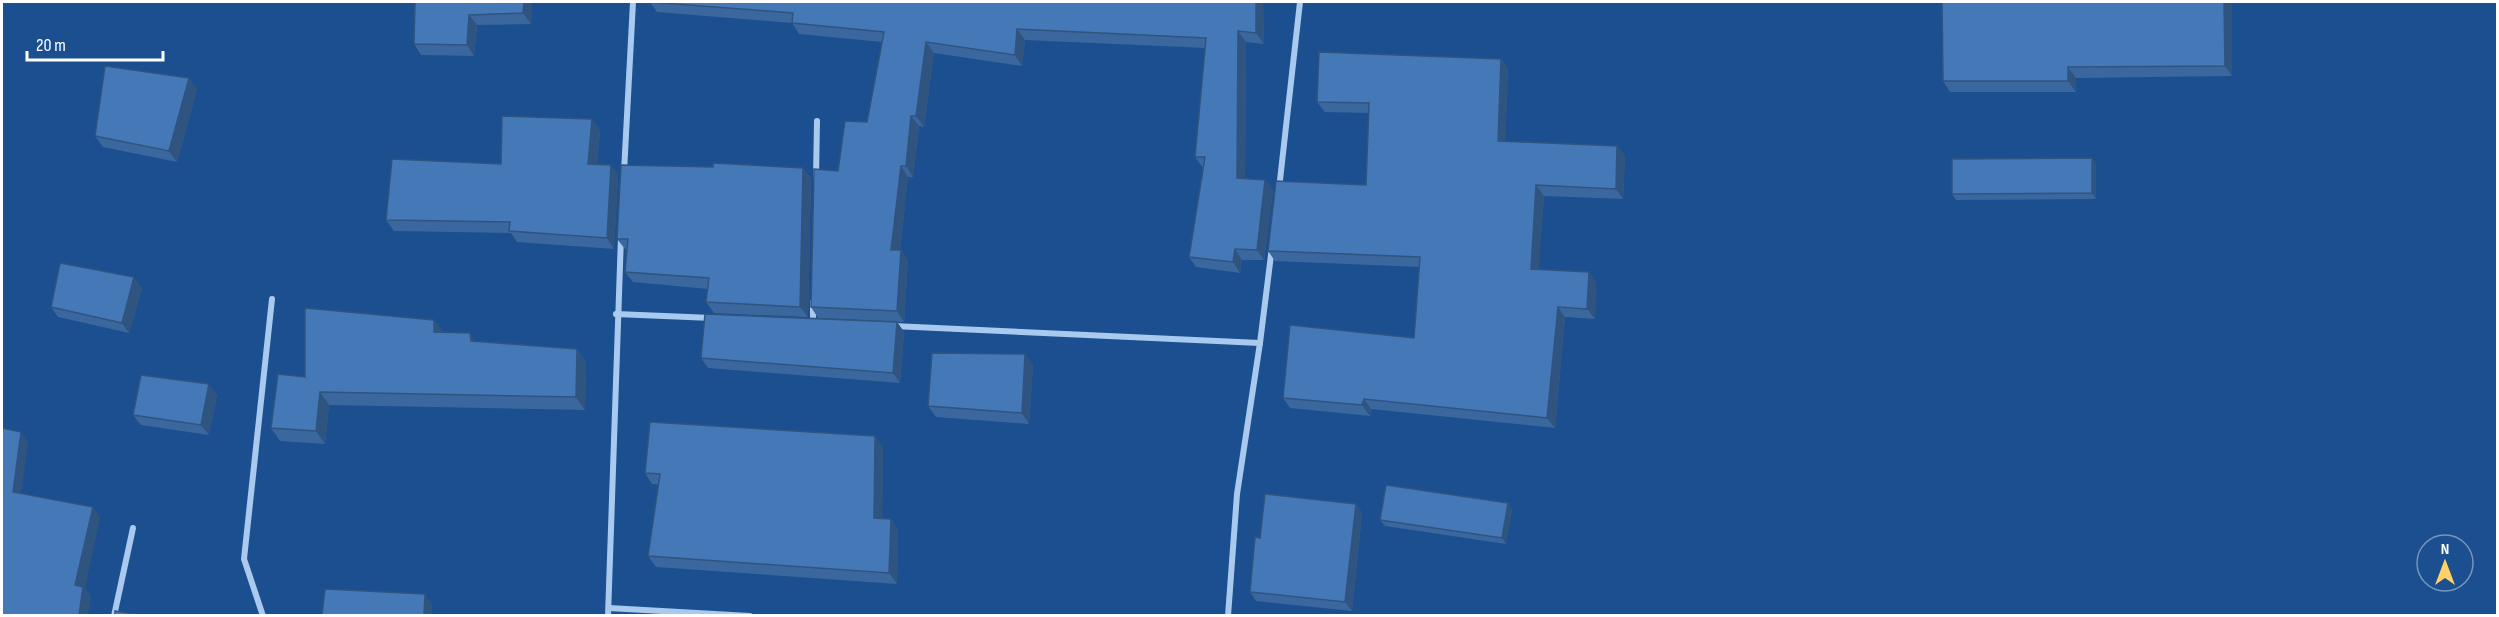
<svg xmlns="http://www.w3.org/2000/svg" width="2499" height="617" font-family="'Sofia Sans Condensed',sans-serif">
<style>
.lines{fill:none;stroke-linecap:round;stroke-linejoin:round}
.minor{stroke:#a9c9ee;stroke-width:6}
.wall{fill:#3a679d}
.shaded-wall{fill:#305480}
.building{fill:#4478b7;stroke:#305480;stroke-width:1.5}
</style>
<rect width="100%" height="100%" fill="#1b4f8f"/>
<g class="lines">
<g class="minor">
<polyline points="624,172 633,2"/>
<polyline points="816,178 817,121"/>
<polyline points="1279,189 1300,2"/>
<polyline points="616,314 712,318"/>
<polyline points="813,323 813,302"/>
<polyline points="893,326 1260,343"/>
<polyline points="609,608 750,616"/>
<polyline points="114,616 133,528"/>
<polyline points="263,616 244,559 272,299"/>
<polyline points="608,616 621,236"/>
<polyline points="1228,616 1237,494 1260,343 1272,247"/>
</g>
</g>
<g class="wall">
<polygon points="415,2 532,2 531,24 477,25 474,56 421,55 414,44"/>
<polygon points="650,2 1263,2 1264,44 1246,42 1245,179 1265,180 1273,190 1264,260 1242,260 1240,273 1196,267 1189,257 1203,168 1195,157 1205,48 1025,40 1022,66 934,53 924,127 919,126 913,177 908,177 900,250 908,260 904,322 818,318 811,307 838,171 867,122 882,42 799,34 792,23 657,12"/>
<polygon points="2232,2 2232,76 2076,78 2076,92 1950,92 1943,81"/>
<polygon points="1501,59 1508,69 1505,141 1617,146 1625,156 1623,199 1544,196 1538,270 1596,282 1595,319 1565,317 1555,428 1371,409 1370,416 1290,408 1283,398 1414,338 1419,267 1275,261 1268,251 1366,185 1369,113 1325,112 1317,102"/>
<polygon points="197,89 177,162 103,147 95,136"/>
<polygon points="600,130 597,164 611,165 618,175 614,249 517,242 511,233 394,231 386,220 501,164"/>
<polygon points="2092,158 2096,164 2096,199 1956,200 1952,194"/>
<polygon points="803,168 811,179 808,317 714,313 706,302 708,289 633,282 625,272 627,250 625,249 617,239"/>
<polygon points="142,288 129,333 58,317 51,307"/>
<polygon points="434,320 443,332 476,341 577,349 586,362 585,410 329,405 325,444 280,441 271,428 305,377"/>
<polygon points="897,322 904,332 900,383 708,368 701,358"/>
<polygon points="1033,365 1029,424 936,417 928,406"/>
<polygon points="217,395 209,435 141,425 133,415"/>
<polygon points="883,447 882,518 891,519 898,530 897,584 656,567 648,556 659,485 652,484 645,473"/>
<polygon points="1508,503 1512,509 1506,544 1385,526 1380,520"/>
<polygon points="1356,504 1362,513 1352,611 1256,601 1250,592"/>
</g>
<g class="shaded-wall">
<polygon points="524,2 532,2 531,24 523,13"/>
<polygon points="1256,2 1263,2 1264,44 1256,33"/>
<polygon points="2224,2 2232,2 2232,76 2225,66"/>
<polygon points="469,15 477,25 474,56 467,45"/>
<polygon points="1017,29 1025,40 1022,66 1015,55"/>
<polygon points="1238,31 1246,42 1245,189 1237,178"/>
<polygon points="926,42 934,53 924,127 916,116"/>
<polygon points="1501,59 1508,69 1505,151 1498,141"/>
<polygon points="2068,67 2076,78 2076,92 2068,81"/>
<polygon points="189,78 197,89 177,162 169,151"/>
<polygon points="911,116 919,126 913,177 906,166"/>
<polygon points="592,119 600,130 596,175 588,164"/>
<polygon points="1617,146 1625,156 1623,199 1616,189"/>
<polygon points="2092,158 2096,164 2096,199 2092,193"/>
<polygon points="611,165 618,175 614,249 607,238"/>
<polygon points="901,166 908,177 899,260 891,250"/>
<polygon points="803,168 811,179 808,317 800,307"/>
<polygon points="1265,180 1273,190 1264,260 1257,250"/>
<polygon points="1536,185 1544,196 1538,279 1531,269"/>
<polygon points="1235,249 1242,260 1240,273 1233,262"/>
<polygon points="901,250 908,260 904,322 897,311"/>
<polygon points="1589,272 1596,282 1595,319 1587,309"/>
<polygon points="134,277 142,288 129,333 122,323"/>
<polygon points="1558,307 1565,317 1555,428 1547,418"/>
<polygon points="434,320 444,333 434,332"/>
<polygon points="897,322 904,332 900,383 893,373"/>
<polygon points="470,333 479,346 471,341"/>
<polygon points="577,349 586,362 585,410 576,397"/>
<polygon points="1025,354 1033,365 1029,424 1022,413"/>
<polygon points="209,384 217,395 209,435 201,425"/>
<polygon points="320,392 329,405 325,444 316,431"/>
<polygon points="1364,399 1371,409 1370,416 1362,405"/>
<polygon points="21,432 28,443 20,503 13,492"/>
<polygon points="875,436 883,447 882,528 874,518"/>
<polygon points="1508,503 1512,509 1506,544 1502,538"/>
<polygon points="1356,504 1362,513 1352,611 1345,602"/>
<polygon points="93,507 100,518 85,588 91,597 88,615 79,615 75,585"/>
<polygon points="891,519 898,530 897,584 889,573"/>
<polygon points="425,594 432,605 432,615 424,615"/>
</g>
<g class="building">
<polygon points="415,2 524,2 523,13 469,15 467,45 414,44"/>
<polygon points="650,2 1256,2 1256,33 1238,31 1237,178 1265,180 1257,250 1235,249 1233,262 1189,257 1205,157 1195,157 1206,38 1017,29 1015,55 926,42 916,116 911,116 906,166 901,166 891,250 901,250 897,311 811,307 814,169 838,171 845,121 867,122 884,32 792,23 793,13"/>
<polygon points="1942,2 2224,2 2225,66 2068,67 2068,81 1943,81"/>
<polygon points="1319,52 1501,59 1498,141 1617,146 1616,189 1536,185 1531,269 1589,272 1587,309 1558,307 1547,418 1364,399 1362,405 1283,398 1290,325 1414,338 1420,257 1268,251 1276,181 1366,185 1369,103 1317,102"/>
<polygon points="105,66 189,78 169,151 95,136"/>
<polygon points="502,116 592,119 588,164 611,165 607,238 509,231 510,222 386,220 392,159 501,164"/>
<polygon points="2092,158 2092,193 1952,194 1952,159"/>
<polygon points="713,163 803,168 800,307 706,302 709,278 625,272 628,239 617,239 621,165 713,167"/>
<polygon points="60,263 134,277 122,323 51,307"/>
<polygon points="305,308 434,320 434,332 470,333 471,341 577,349 576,397 320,392 316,431 271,428 278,374 305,377"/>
<polygon points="705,314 897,322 893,373 701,358"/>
<polygon points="932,353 1025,354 1022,413 928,406"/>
<polygon points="141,375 209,384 201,425 133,415"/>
<polygon points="650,422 875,436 874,518 891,519 889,573 648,556 660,474 645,473"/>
<polygon points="2,428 21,432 13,492 93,507 75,585 83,587 79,615 2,615"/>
<polygon points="1386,485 1508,503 1502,538 1380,520"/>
<polygon points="1265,494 1356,504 1345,602 1250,592 1255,537 1260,538"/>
<polygon points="325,589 425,594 424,615 322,615"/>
<polygon points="115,611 140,615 115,615"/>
</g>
<rect width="2499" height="617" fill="none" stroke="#ffffff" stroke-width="6"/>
<g transform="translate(2445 563)"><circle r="28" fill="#1b4f8f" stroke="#7695bc" stroke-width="1.5"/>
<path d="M0-4.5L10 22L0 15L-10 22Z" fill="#ffd166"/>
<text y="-9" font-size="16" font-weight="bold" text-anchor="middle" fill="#ffffff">N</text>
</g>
<path d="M27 51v9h136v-9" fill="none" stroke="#ffffff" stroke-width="3"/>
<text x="36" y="51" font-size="18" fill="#ffffff" stroke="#1b4f8f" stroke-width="4.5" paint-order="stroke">20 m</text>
</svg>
